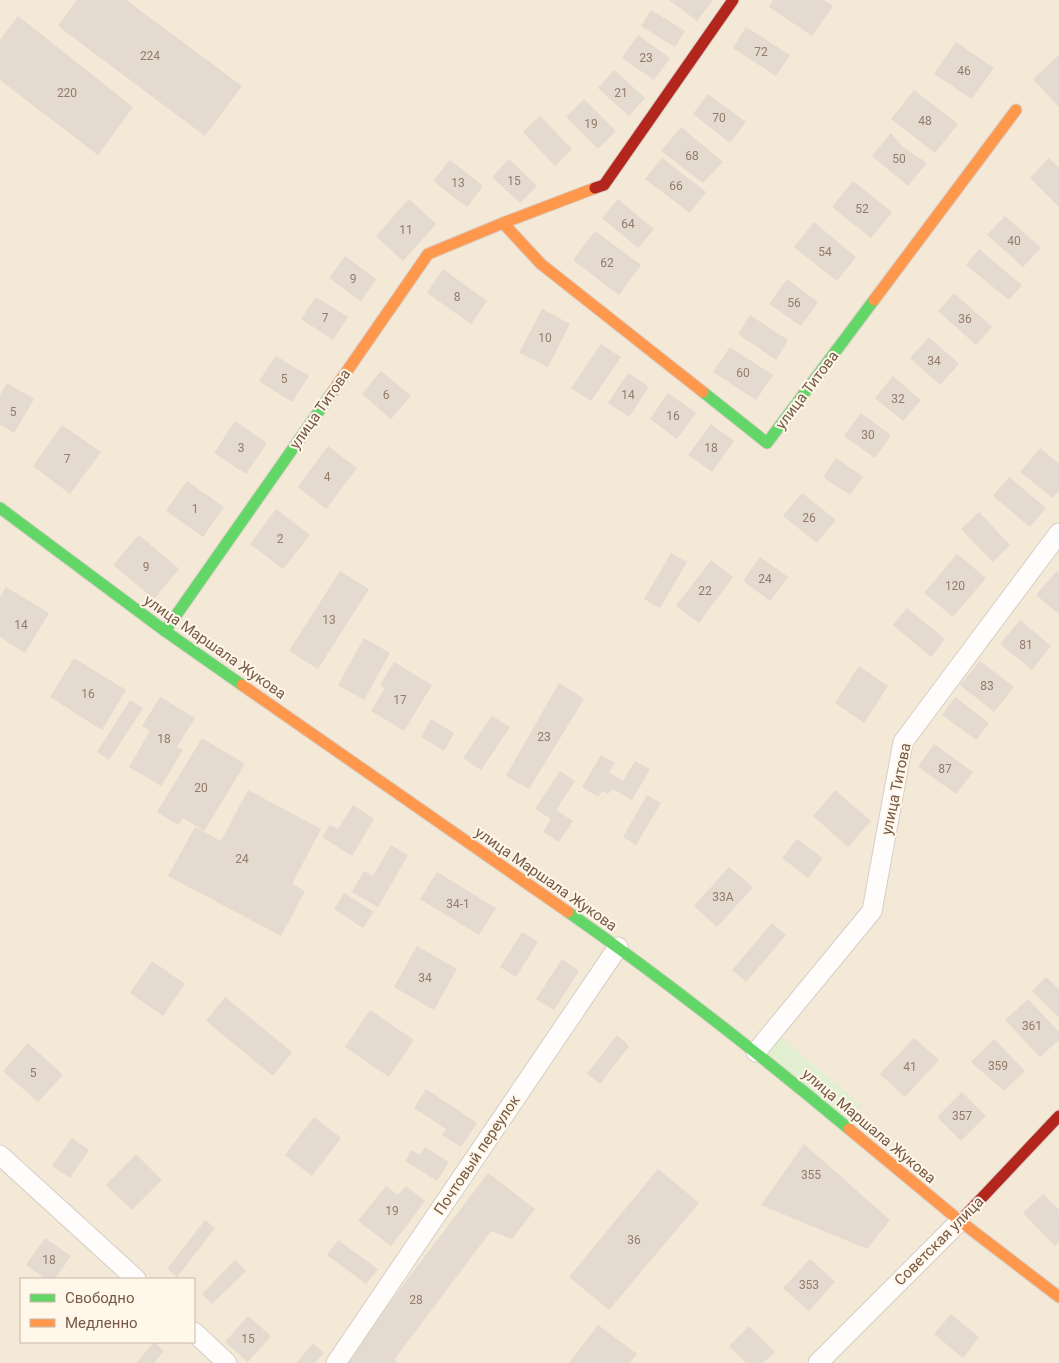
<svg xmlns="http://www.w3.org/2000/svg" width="1059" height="1363" font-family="Roboto,sans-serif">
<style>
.residential{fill:#f4e8d7;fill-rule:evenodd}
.green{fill:#e2efd0}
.building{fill:#e4dacf}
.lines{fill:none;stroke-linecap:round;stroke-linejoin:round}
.street-casing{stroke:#d6cec5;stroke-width:21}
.fast-casing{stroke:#d6cec4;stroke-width:13}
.slow-casing{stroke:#d6cec4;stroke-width:13}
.jam-casing{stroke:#d6cec4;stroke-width:13}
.street{stroke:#fefdfb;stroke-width:19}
.fast{stroke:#63d668;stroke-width:11}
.slow{stroke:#ff974d;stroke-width:11}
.jam{stroke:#b3261e;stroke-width:11}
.labels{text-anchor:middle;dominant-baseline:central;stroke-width:4;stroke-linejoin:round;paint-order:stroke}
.number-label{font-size:12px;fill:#947b6a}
.street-label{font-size:15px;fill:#775946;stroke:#fff7e9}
</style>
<rect width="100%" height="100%" fill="#f8f2e7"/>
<path class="residential" d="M 0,0 L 1059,0 L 1059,1363 L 0,1363 ZM 21,1279 L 194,1279 L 194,1342 L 21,1342 Z"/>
<polygon class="green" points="779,1035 862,1106 848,1122 764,1053"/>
<g class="building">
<polygon points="77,0 126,0 242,86 205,136 58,26"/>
<polygon points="669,0 713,0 697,21"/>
<polygon points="773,0 824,0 833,6 812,36 769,7"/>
<polygon points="651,10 685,31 675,47 641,26"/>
<polygon points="18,16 133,107 98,155 0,80 0,40"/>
<polygon points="746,27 790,55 776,76 733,48"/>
<polygon points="638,35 670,58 654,80 622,58"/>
<polygon points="956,42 994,68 972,99 934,74"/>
<polygon points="1059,55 1059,107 1033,79"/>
<polygon points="614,70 645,98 629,116 598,88"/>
<polygon points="914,90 958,124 935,153 891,119"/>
<polygon points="708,94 746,122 730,143 693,114"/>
<polygon points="584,99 616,131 598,149 566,117"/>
<polygon points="540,116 572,149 555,166 523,132"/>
<polygon points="681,127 723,162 703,183 661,151"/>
<polygon points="891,133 903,147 927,163 908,186 872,156"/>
<polygon points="662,158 706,192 690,213 645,179"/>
<polygon points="1049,158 1059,168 1059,207 1030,178"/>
<polygon points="509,159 537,186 520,203 492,177"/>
<polygon points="450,160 483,186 467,207 433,181"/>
<polygon points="853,181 892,212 871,238 832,207"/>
<polygon points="409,199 436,224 403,261 376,236"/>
<polygon points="618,199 654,229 638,248 602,218"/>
<polygon points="1005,216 1041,248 1023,267 987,235"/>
<polygon points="814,222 856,257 837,281 794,247"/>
<polygon points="595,231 641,265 619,295 573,260"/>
<polygon points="979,249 1022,285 1009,300 966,265"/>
<polygon points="345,256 376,279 361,301 329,278"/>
<polygon points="443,269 487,301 471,324 427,293"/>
<polygon points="787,279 818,302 801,326 769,304"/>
<polygon points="954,293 992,327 976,345 938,311"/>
<polygon points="316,297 348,317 333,340 301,319"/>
<polygon points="542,309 570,324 548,367 519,353"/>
<polygon points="750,315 788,340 776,360 738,334"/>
<polygon points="929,337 959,364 940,385 910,358"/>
<polygon points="601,344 621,357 591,401 571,388"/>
<polygon points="730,347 773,375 756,400 713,372"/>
<polygon points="276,356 309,376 292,402 259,381"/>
<polygon points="381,371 411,396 391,419 362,394"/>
<polygon points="628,373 649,387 629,417 608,403"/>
<polygon points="893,376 921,400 903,421 875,398"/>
<polygon points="7,383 34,399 14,433 0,425 0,395"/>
<polygon points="668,393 696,413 677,439 650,419"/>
<polygon points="861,413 891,435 875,458 844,436"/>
<polygon points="235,421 267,443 246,474 214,453"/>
<polygon points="711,424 734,441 712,472 688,455"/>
<polygon points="62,425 101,452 70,494 33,466"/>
<polygon points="328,446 357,468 326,509 298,487"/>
<polygon points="1040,448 1059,464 1059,491 1053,498 1020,472"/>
<polygon points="836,458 863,477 850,495 823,477"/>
<polygon points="1009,477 1046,508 1030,527 993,496"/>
<polygon points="187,481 224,507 203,537 166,511"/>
<polygon points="802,493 836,520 817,543 783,516"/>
<polygon points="276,509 310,535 283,569 250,544"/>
<polygon points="979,512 1010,545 993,562 961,529"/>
<polygon points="139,535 179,569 154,599 113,565"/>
<polygon points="671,553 687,562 660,608 644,599"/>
<polygon points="957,554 986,578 953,617 924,593"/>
<polygon points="760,557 788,577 770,601 743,581"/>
<polygon points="711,560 733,577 699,623 676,606"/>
<polygon points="340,571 369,589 318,669 289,651"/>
<polygon points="1057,571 1059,573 1059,614 1036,595"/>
<polygon points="6,587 49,613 25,653 0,637 0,597"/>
<polygon points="907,608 945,639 931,657 893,625"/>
<polygon points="1020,620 1051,646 1032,670 1000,644"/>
<polygon points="364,638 390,653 364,700 338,685"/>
<polygon points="74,658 126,690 102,730 50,697"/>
<polygon points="980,661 1014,687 994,712 960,685"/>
<polygon points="394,662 432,685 404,731 371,711 385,688 380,685"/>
<polygon points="859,666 888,686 864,723 835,703"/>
<polygon points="559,683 584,699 529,789 506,776"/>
<polygon points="160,697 195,718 177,747 183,750 161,786 129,767 150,731 142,726"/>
<polygon points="955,697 989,723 976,740 942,715"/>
<polygon points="130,700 143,708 109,760 97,752"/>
<polygon points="492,716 510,727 481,770 463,758"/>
<polygon points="431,719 454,733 444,751 421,737"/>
<polygon points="202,738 245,764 204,831 183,818 178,825 157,812"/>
<polygon points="934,744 973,772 956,794 918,767"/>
<polygon points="601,755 615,763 609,772 623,781 635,761 650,769 632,800 612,789 608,794 602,791 598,797 582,787"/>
<polygon points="560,771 575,781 556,810 573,821 559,842 543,832 551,819 535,809"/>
<polygon points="248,790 321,829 292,884 305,891 281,936 168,876 195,827 221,841"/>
<polygon points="835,790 871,821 848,847 813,816"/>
<polygon points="647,795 661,803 636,845 623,837"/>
<polygon points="353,805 374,819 352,856 322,837 330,825 338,829"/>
<polygon points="797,839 823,858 808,878 782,858"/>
<polygon points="391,845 408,855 378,907 352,892 364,871 373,876"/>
<polygon points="729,867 753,887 717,927 694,906"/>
<polygon points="437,872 496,908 479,935 420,899"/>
<polygon points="344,893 374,912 363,928 334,909"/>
<polygon points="772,923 786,935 746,982 732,970"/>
<polygon points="522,932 538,942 516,977 500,967"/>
<polygon points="417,946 457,969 434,1010 394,987"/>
<polygon points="562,959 579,971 554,1010 536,999"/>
<polygon points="152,961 185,984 163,1016 130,993"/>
<polygon points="1046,977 1059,989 1059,1018 1032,991"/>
<polygon points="225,997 292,1052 273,1076 206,1021"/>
<polygon points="1028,999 1059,1032 1059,1040 1040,1057 1005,1020"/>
<polygon points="370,1010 414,1040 389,1077 345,1047"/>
<polygon points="617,1035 629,1046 600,1084 587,1074"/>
<polygon points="914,1038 939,1060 905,1097 880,1074"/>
<polygon points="994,1039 1025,1071 1004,1091 971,1062"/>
<polygon points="28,1043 63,1075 38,1102 3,1071"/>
<polygon points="426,1089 477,1123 461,1147 442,1135 446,1129 414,1108"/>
<polygon points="962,1092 986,1116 961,1141 937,1117"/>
<polygon points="314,1117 341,1138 312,1176 285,1155"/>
<polygon points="72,1138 89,1150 70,1178 52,1166"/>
<polygon points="804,1144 890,1220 867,1249 761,1205"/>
<polygon points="425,1147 449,1162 437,1181 405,1161 412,1150 420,1155"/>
<polygon points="136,1154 162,1180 132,1210 106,1185"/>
<polygon points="658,1169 699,1203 609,1310 569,1277"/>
<polygon points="488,1173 535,1209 512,1239 491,1231 394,1360 398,1363 344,1363"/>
<polygon points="386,1186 398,1195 406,1186 425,1201 391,1246 358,1221"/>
<polygon points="1043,1194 1059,1210 1059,1241 1055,1246 1023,1213"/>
<polygon points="205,1220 215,1228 177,1277 167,1269"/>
<polygon points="45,1238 71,1256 55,1279 46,1279 26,1265"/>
<polygon points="338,1240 378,1269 366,1284 327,1255"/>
<polygon points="810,1259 835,1282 809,1311 783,1288"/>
<polygon points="235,1260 246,1271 212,1304 202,1294"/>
<polygon points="951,1314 979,1337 963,1358 934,1334"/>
<polygon points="248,1316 271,1336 248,1362 225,1342"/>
<polygon points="598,1325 637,1354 630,1363 569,1363"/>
<polygon points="749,1326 775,1352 763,1363 746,1363 729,1346"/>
<polygon points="154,1342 164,1351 154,1363 136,1363"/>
<polygon points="313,1343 324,1353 315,1363 296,1363"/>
</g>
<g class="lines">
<defs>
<g id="street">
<polyline points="756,1052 872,911 903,742 1059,533"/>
<polyline points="0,1155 136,1279"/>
<polyline points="194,1332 227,1363"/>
<polyline points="336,1363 618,947"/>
<polyline points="818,1363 960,1221"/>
</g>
<g id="fast">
<polyline points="703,392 767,443 874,300"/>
<polyline points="0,508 165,631 242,685"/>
<polyline points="165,631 329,397"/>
<path d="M 568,912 C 665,980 758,1053 849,1129"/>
</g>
<g id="slow">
<polyline points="503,223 541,264 703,392"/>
<polyline points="874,300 1016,110"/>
<polyline points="329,397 428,254 503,223 595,188"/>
<polyline points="242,685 568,912"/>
<polyline points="849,1129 960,1221 1059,1297"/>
</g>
<g id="jam">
<polyline points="595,188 604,185 733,0"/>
<polyline points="960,1221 1059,1116"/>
</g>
</defs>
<use href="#street" class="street-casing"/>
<use href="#fast" class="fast-casing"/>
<use href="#slow" class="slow-casing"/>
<use href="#jam" class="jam-casing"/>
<use href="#street" class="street"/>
<use href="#fast" class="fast"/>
<use href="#slow" class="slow"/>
<use href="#jam" class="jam"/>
</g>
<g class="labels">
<g class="number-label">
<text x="761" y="52">72</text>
<text x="150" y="56">224</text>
<text x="646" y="58">23</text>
<text x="964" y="71">46</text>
<text x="67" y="93">220</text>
<text x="621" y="93">21</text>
<text x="719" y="118">70</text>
<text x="925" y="121">48</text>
<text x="591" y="124">19</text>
<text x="692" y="156">68</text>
<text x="899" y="159">50</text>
<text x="514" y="181">15</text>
<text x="458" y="183">13</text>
<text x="676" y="186">66</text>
<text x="862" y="209">52</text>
<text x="628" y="224">64</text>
<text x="406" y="230">11</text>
<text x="1014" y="241">40</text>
<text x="825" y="252">54</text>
<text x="607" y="263">62</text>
<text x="353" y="279">9</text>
<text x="457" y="297">8</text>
<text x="794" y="303">56</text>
<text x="325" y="318">7</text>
<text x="965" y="319">36</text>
<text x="545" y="338">10</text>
<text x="934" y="361">34</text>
<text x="743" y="373">60</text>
<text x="284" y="379">5</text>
<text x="386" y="395">6</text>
<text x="628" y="395">14</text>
<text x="898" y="399">32</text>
<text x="13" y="412">5</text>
<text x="673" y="416">16</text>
<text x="868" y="435">30</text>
<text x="241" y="448">3</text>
<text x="711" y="448">18</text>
<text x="67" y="459">7</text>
<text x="327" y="477">4</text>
<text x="195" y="509">1</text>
<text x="809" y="518">26</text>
<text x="280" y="539">2</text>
<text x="146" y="567">9</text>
<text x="765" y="579">24</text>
<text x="955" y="586">120</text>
<text x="705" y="591">22</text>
<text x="329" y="620">13</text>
<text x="21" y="625">14</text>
<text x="1026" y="645">81</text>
<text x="987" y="686">83</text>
<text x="88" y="694">16</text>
<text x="400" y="700">17</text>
<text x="544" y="737">23</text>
<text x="164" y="739">18</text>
<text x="945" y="769">87</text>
<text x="201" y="788">20</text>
<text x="242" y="859">24</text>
<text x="723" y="897">33А</text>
<text x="458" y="904">34-1</text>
<text x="425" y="978">34</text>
<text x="1032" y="1026">361</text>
<text x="998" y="1066">359</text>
<text x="910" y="1067">41</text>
<text x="33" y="1073">5</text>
<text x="962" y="1116">357</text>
<text x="811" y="1175">355</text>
<text x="392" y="1211">19</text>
<text x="634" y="1240">36</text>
<text x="49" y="1260">18</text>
<text x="809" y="1285">353</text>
<text x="416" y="1300">28</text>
<text x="248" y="1339">15</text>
</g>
<g class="street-label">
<text transform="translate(807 390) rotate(-53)">улица Титова</text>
<text transform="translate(320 409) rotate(-55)">улица Титова</text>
<text transform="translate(215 647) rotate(35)">улица Маршала Жукова</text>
<text transform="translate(896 789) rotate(-78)">улица Титова</text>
<text transform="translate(546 879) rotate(35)">улица Маршала Жукова</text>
<text transform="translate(869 1126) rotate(40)">улица Маршала Жукова</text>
<text transform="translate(477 1155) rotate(-56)">Почтовый переулок</text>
<text transform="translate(939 1241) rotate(-45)">Советская улица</text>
</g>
</g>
<rect x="20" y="1278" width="175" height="65" fill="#fff7e9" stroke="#c9b8a8"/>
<rect x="30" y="1294" width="25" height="8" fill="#63d668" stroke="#c9b8a8"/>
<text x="65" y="1303" font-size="15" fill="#775946">Свободно</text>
<rect x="30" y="1319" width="25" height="8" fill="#ff974d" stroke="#c9b8a8"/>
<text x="65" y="1328" font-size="15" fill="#775946">Медленно</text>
</svg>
